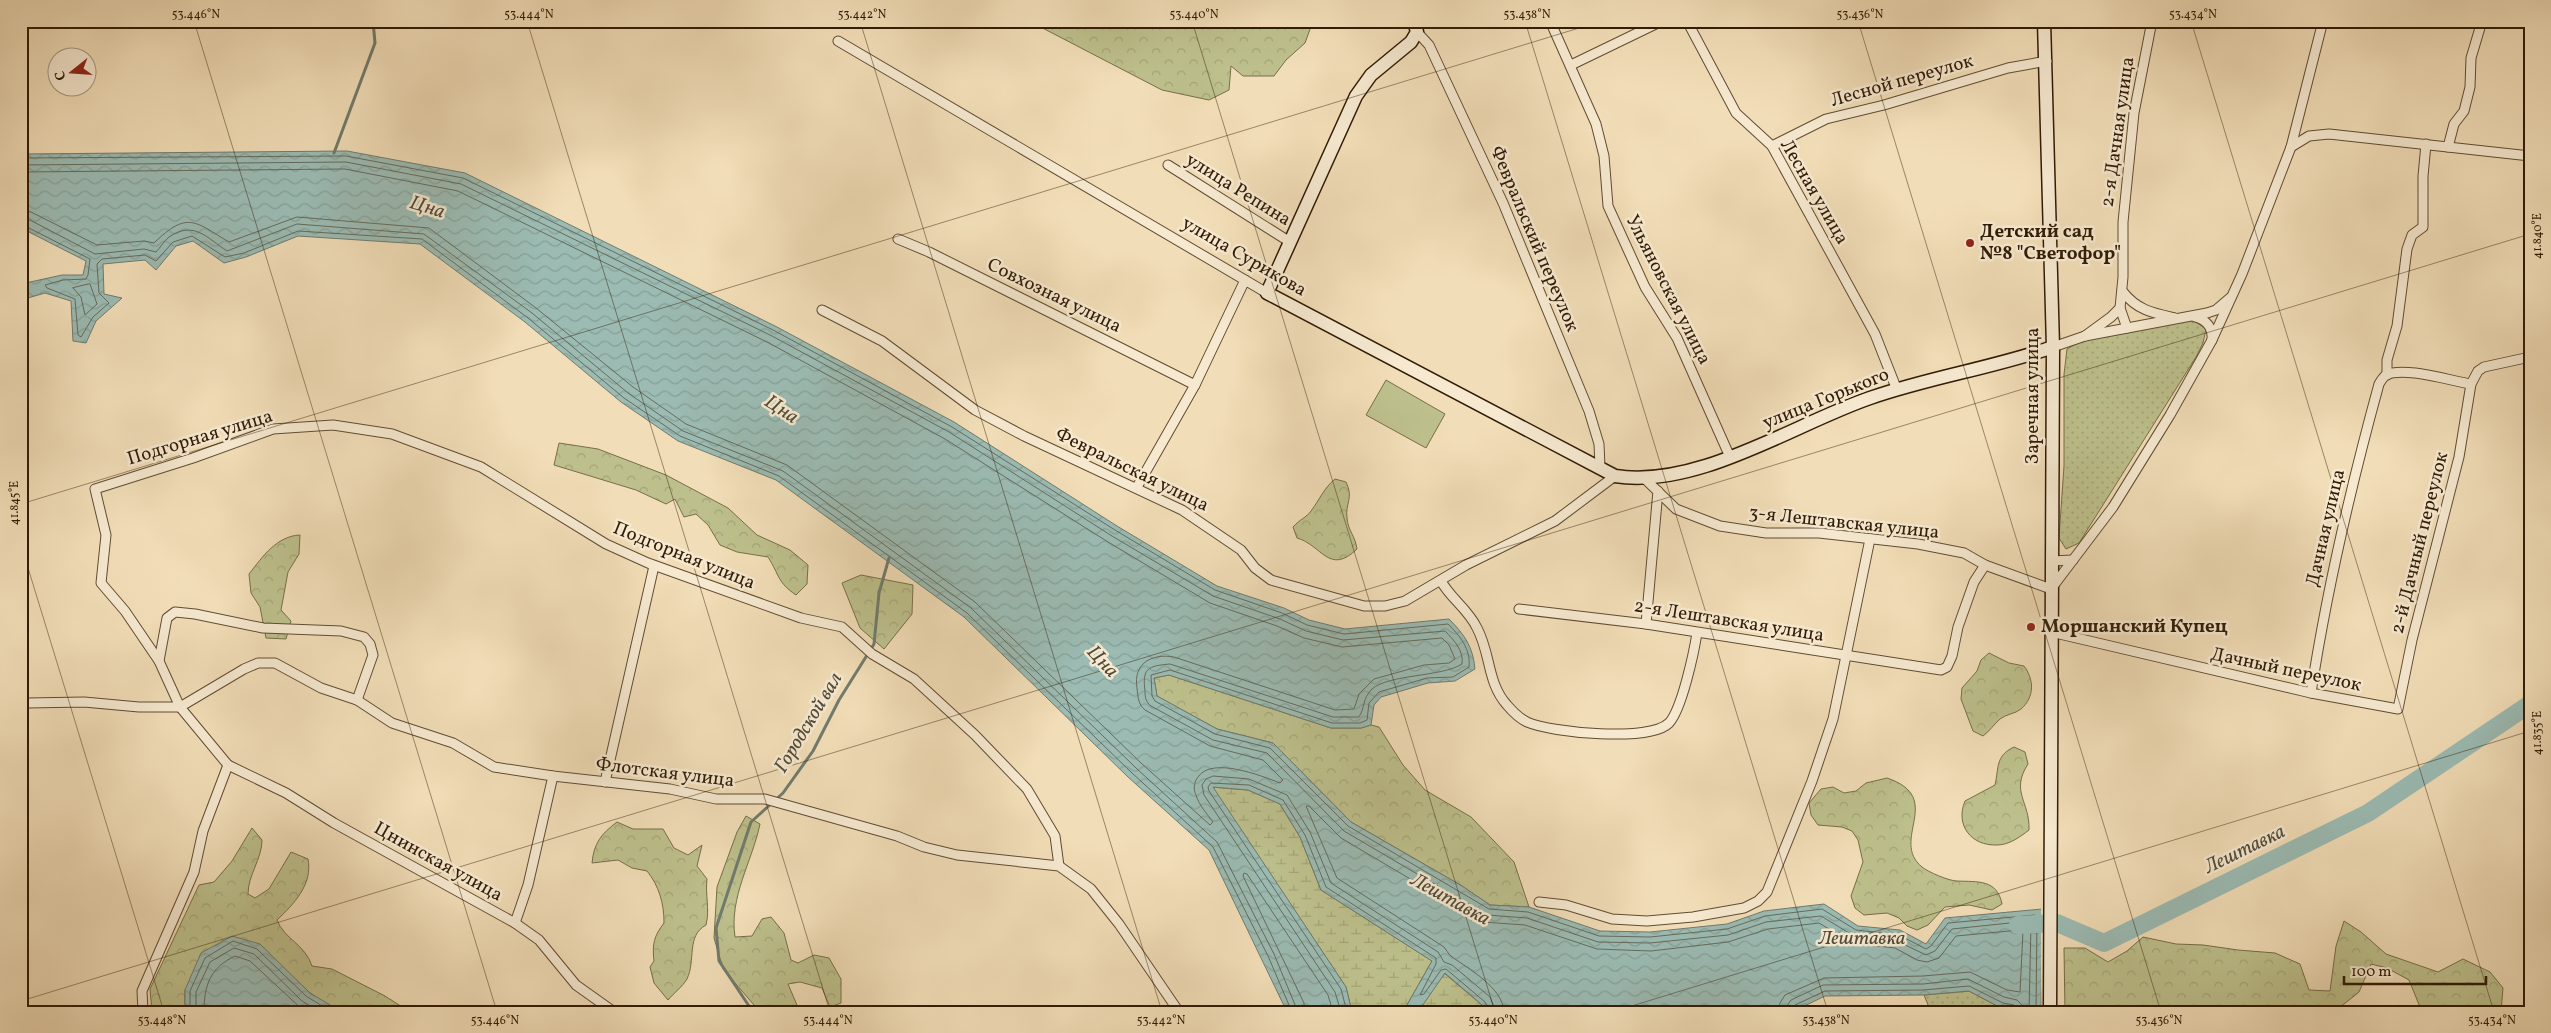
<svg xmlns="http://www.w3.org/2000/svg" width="2551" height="1033" font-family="Vollkorn,serif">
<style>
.grass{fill:url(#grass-dots);stroke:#776e48}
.forest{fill:url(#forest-crowns);stroke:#776e48}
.wetland{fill:url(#wetland-marsh);stroke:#776e48}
.garden{fill:#bdc08c;stroke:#776e48}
.water{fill:url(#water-waves);stroke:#717b6d}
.pier{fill:#f1ddb7}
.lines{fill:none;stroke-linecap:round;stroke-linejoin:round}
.shore{stroke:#666b5c;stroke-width:1}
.stream{stroke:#717b6d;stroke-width:3}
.river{stroke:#9bbbb3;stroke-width:18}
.street-casing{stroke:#614c32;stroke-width:11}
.secondary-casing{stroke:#311b05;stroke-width:15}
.street{stroke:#f6e9d0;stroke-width:9}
.secondary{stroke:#f6e9d0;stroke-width:12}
.ticks{fill:none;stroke:#311b05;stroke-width:1;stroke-opacity:0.45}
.poi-dot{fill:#8f2418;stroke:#f6e9d0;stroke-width:2}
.labels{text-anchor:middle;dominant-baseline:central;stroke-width:5;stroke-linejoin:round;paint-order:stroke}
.street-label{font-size:19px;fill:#311b05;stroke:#f6e9d0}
.poi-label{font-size:19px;font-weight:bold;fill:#311b05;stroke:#f6e9d0;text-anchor:start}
.water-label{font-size:20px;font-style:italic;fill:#514b39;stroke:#f6e9d0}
.neatline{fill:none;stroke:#311b05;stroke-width:2}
.ticks-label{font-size:12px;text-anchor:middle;fill:#311b05}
</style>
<defs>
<pattern id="grass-dots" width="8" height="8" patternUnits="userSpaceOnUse" patternTransform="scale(1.25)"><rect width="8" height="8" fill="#bdc08c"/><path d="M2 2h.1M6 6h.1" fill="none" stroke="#a3a477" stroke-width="1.8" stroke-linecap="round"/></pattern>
<pattern id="forest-crowns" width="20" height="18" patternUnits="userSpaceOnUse" patternTransform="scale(1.25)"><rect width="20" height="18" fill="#bdc08c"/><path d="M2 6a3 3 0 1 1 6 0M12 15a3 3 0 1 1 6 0" fill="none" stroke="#a3a477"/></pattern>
<pattern id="wetland-marsh" width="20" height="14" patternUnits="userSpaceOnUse" patternTransform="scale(1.25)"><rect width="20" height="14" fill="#bdc08c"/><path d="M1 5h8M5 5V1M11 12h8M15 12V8" fill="none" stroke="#a3a477"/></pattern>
<pattern id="water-waves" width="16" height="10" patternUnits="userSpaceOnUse" patternTransform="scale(1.25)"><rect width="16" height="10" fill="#9bbbb3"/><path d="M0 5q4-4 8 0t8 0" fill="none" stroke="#86a098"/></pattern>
</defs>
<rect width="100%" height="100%" fill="#f1ddb7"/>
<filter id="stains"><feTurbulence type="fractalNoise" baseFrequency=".004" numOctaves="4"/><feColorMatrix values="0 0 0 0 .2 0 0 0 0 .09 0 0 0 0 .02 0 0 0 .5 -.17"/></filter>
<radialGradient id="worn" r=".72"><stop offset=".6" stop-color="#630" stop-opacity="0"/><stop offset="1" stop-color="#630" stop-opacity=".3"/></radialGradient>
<g class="grass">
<polygon points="2193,320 2206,329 2203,343 2196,357 2079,543 2066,549 2059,538 2064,466 2064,374 2067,349 2083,340"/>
<polygon points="1969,991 2001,1008 2041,1012 1931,1012 1924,995"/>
</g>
<g class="forest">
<polygon points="1029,21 1313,21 1305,43 1286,60 1274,76 1243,76 1231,66 1229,90 1209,100 1162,90"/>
<path d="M 559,443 L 598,449 L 666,475 L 728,508 L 757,535 L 790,550 L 808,565 L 807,584 L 796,595 C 777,582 780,576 768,557 L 737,552 L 720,545 L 708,525 L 696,514 L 684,517 L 675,499 L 666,504 L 636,490 L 554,465 Z"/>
<path d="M 1335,479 L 1346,482 C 1354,498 1345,503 1347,518 C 1348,531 1355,535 1357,549 C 1329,576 1322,545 1297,538 L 1293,527 C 1299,520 1307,517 1311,511 C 1320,499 1324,488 1335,479 Z"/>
<path d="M 300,535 L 299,554 L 288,572 L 281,610 L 291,621 L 286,639 L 266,638 L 260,607 L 251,593 L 249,574 C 263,556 277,536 300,535 Z"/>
<polygon points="861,575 913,585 912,614 884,649 860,628 842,583"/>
<path d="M 1989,653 L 2009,663 L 2024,666 C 2034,679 2035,697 2021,709 C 2015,714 2006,714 2000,719 C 1994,724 1990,731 1983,736 L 1973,731 L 1961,699 L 1962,688 L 1977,671 L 1981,660 Z"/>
<polygon points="1169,675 1331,728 1361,728 1371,725 1379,727 1403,765 1425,790 1471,817 1514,862 1529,907 1490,905 1462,886 1351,822 1273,743 1217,729 1157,696 1154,678"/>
<path d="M 2014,747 L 2025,752 L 2028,764 C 2010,792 2030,801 2029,830 C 2020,837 2009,845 1997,845 C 1971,846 1955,825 1965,801 L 1995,785 C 1999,768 1995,756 2014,747 Z"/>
<path d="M 1887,778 C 1946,798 1889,840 1922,867 C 1928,872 1949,881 1957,881 C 1978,882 1997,879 2002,904 L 1992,910 L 1969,905 L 1945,907 L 1928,925 L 1917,930 L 1907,926 L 1899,918 L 1887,913 L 1864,915 L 1855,908 L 1851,896 L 1863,862 L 1858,840 L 1852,831 L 1842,827 L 1818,825 L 1811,815 L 1809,803 L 1821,789 L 1833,787 L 1844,793 L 1856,791 L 1866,783 Z"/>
<path d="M 746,816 L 760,824 C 752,862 729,897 735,937 L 752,936 L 762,919 L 771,917 L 784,933 L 791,960 L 798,963 L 814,955 L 829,958 L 841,979 L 841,1003 L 830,1007 L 822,988 L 800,982 L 788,984 L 800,1012 L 754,1012 L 754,1005 L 723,969 L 714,938 L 717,887 L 737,832 Z"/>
<path d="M 617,822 L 633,829 L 663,829 L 674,848 L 688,855 L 702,845 L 697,866 L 707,879 C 705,895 710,909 706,925 C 686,936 696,960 687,979 C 683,986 673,994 668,1000 L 654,983 L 650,967 L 654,961 C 652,944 654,936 664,923 C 664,903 659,886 647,871 L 632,868 L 618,860 L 592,863 C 594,843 601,834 617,822 Z"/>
<path d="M 252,828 L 262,840 C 262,859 248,875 248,894 L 255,898 L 269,889 L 291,852 L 308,859 C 313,884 294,904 277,920 C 284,939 305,944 312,966 L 332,969 L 385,996 L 410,1012 L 382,1012 L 375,1007 C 365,1010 351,1015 341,1011 C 308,999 284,967 260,944 L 185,990 L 185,1012 L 152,1012 L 150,989 L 199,885 L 214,882 L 232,861 Z"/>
<polygon points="2344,921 2361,932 2386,954 2438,972 2463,959 2490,972 2503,988 2501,1012 2422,1012 2409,980 2387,968 2371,964 2359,992 2334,1012 2065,1012 2064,948 2085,948 2108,962 2127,951 2143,937 2176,944 2203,945 2238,950 2275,953 2300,964 2309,990 2330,991 2336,946"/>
</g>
<g class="wetland">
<polygon points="1212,787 1248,790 1280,804 1300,837 1321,890 1432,961 1403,1012 1352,1012 1346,987"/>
<polygon points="1444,973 1482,1005 1486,1012 1418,1012"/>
</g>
<polygon class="garden" points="1386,380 1445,414 1426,448 1366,415"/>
<g class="water">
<path d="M 347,151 L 465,173 L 777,327 L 954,422 L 1117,526 L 1217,586 L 1284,608 L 1309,620 L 1345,629 L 1449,619 C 1465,635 1473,647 1475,669 L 1455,681 L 1428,683 L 1381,697 L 1374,705 L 1371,725 L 1361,728 L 1331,728 L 1169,675 L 1154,678 L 1157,696 L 1217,729 L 1273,743 L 1351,822 L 1462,886 L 1490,905 L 1529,907 L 1600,931 L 1650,932 L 1727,924 L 1764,911 L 1824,904 L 1858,926 L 1900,930 L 1926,944 L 1945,918 L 2042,909 L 2041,1012 L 2001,1008 L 1969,991 L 1924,995 L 1825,996 L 1792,1012 L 1486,1012 L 1482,1005 L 1445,973 L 1418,1012 L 1403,1012 L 1432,961 L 1321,890 L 1300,837 L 1280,804 L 1248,790 L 1213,787 L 1346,987 L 1352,1012 L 1287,1012 L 1209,850 L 1128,777 L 964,617 L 776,480 L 678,441 L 621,402 L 525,322 L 420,244 L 298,236 L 246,257 L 224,263 L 193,241 L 176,246 L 156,270 L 145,260 L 103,264 L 104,294 L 122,298 L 96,321 L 86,343 L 73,341 L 71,301 L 45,293 L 21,300 L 21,284 L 62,275 L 83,275 L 86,261 L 21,228 L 21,154 Z"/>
<polygon points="232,936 260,944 310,993 342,1012 185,1012 185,990 201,953"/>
</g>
<polygon class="pier" points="2041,906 2045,909 2041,1012"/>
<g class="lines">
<g class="shore">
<path d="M 21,158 L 346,156 L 463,178 L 775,331 L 952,427 L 1115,530 L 1215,590 L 1282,613 L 1307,625 L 1344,634 L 1448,624 C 1460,636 1471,649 1469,667 L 1453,677 L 1427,678 L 1379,692 L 1369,703 L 1367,720 L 1360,723 L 1332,723 L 1170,670 L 1151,675 L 1152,696 L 1155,701 L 1215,734 L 1270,748 L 1348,826 L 1489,909 L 1528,912 L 1599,936 L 1650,937 L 1727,929 L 1765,916 L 1822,909 L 1856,930 L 1899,935 L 1926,949 L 1931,946 L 1948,923 L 2035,915 L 2037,917 L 2036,1012"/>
<path d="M 21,165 L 346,162 L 461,184 L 772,336 L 949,432 L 1112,536 L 1213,596 L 1280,619 L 1306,631 L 1343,640 L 1445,631 C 1454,640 1464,651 1462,664 C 1442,677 1389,674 1372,689 C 1362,699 1365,708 1359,717 L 1333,717 L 1170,664 C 1148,666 1142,668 1145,691 C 1145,698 1146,702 1151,706 L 1213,740 L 1267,753 L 1344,831 L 1487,915 L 1527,918 L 1598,942 L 1650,943 L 1728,935 L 1766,922 L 1821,916 L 1854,936 L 1897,941 L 1926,955 L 1935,951 L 1952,929 L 2029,921 L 2031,924 L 2029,1012"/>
<path d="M 21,172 L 345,169 L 458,191 L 769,343 L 945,439 L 1108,542 L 1210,603 L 1277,626 L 1304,638 L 1342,647 L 1442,638 L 1449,645 L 1455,659 L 1449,663 L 1424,665 L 1374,679 L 1359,694 L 1354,709 L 1335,710 L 1174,657 C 1151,653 1133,664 1137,688 C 1138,697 1138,704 1145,710 L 1210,746 L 1263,760 L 1283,780 L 1280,783 C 1262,776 1212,756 1198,777 C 1194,782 1193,789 1196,795 C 1199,805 1207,814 1213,822 L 1210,825 L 1141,763 L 975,602 L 787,465 L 686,424 L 633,387 L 536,308 L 429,228 L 297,217 L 229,242 C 195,222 188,210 154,243 L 144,241 L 97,245 L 31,212 L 21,210"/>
<path d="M 21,218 L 28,219 L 95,254 L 144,249 L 156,252 C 160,248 164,241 169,237 C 194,220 207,238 227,251 L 297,224 L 424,234 L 532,313 L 628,393 L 683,431 L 783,471 L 971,608 L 1136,768 L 1217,842 L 1274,954 L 1298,1012"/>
<polyline points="21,224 90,259 88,275 86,279 63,280 45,285 47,288 75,299 78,335 81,337 93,317 109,303 99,293 97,264 102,259 145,255 156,261 173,242 192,236 225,257 244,253 298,231 422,239 528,318 624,398 680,436 779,476 967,613 1132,773 1213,847 1268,956 1292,1012"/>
<polygon points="90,284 97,304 85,315 81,297 73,288"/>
<polyline points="190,1012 190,991 205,958 233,941 257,949 306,996 332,1012"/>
<polyline points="196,1012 196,992 210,962 234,948 254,954 302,1001 320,1012"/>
<path d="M 204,1012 C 204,985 210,968 235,956 L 250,961 L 305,1012"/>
<polyline points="1305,1012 1304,1003 1243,876 1244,873 1247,874 1328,995 1333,1012"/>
<polyline points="1341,1012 1335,992 1204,795 1202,785 1206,779 1213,776 1249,779 1287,795 1310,832 1331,883 1438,952 1444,962 1452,965 1490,997 1496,1012"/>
<polyline points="1347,1012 1341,989 1209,791 1208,787 1211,783 1249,785 1283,800 1305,835 1326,887 1436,958 1436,964 1420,995 1424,994 1441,970 1446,969 1485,1002 1490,1012"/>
<path d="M 1504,1012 C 1503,987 1468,969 1451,956 C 1448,954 1446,949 1444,947 L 1337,878 L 1306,806 L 1309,806 L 1341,838 L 1483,922 L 1525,925 L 1597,949 L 1651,951 L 1728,942 L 1768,929 L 1819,923 L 1852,943 L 1895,948 L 1917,960 L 1927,962 L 1939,958 L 1956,936 L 2020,930 L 2023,931 L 2020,992 L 2007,990 L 1970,972 L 1923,976 L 1824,978 L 1785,995 L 1780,1003 L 1778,1012"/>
<polyline points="1786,1012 1787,1006 1791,1000 1823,985 1923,984 1968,979 2004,997 2017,1000 2022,1005 2024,1012"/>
<polyline points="1792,1012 1795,1005 1825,991 1923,990 1969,986 2003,1003 2014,1005 2017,1012"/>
</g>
<g class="stream">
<polyline points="334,153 375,43 373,21"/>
<polyline points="753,1012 719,961 716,928 751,822 783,793 813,751 839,700 874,644 879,593 889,558"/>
</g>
<polyline class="river" points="2018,925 2057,923 2104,943 2368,813 2530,704"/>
<defs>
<g id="street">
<polyline points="1550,21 1596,124 1604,156 1608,206 1645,287 1677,338 1730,457"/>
<polyline points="1687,21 1736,113 1772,146 1875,334 1897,390"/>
<polyline points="1417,32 1429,45 1503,203 1589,411 1599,444 1600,467"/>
<polyline points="838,41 1267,293"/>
<polyline points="1571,65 1662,21"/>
<polyline points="1772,146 1826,119 1884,105 2008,68 2047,61"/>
<polyline points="2291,147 2309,136 2329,134 2530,156"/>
<polyline points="2448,147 2454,124 2464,111 2470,87 2471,58 2482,21"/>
<polyline points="1168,165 1290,242"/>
<polyline points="898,239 929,252 1195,385"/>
<path d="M 2123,292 C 2137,310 2153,313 2175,318"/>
<polyline points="2120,308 2123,277 2123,222 2134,113 2152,21"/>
<polyline points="822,310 882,341 975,410 1024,436 1182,510 1241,550 1255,568 1271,580 1364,606 1385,606 1405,601 1466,565 1555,521 1615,476"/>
<path d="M 2195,317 C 2207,320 2213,328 2212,340"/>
<polyline points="2085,336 2111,317 2120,308 2127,328"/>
<polyline points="2053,347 2085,336 2207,313 2216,310 2230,298"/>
<polyline points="2387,375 2387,360 2397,326 2407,249 2412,235 2423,227 2423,176 2426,144"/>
<polyline points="1643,477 1676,509 1720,526 1766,533 1819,533 1918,544 1964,553 1985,565 2051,589 2113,507 2170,415 2212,340 2242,274 2291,147 2323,21"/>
<polyline points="1137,487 1195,385 1245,280"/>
<polyline points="2051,561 2073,560"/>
<path d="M 1441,581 C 1451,599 1468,609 1477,628 C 1491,654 1487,683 1507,705 C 1512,711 1521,719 1527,722 C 1552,733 1650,742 1669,723 C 1682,709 1694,652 1697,633"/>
<polyline points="1519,609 1646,624 1941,670 1947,667 1952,656 1958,627 1974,582 1985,565"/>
<polyline points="1646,624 1658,491"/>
<polyline points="2051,632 2311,693 2398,709 2412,640 2459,457 2471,384 2478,371 2484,367 2530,357"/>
<polyline points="159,661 167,618 175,612 195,614 263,628 341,631 364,637 370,644 373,655 357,700"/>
<path d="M 2311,693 C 2327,588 2351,486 2379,384 C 2381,381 2383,377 2386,375 C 2404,366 2451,381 2471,384"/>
<polyline points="21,705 28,703 84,702 139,707 180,707 159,661 125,611 101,583 106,535 95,489 193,458 273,429 333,425 392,434 481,467 606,544 648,563 801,618 842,627 872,654 914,679 975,735 1027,789 1055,836 1059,866"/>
<polyline points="605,782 654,566"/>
<polyline points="1539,902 1566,905 1612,919 1647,921 1693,917 1744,908 1758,901 1767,892 1812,781 1833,719 1870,539"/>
<polyline points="515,923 528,885 553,776"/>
<polyline points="143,1012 142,991 194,872 203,831 228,765"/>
<polyline points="614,1012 576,985 539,940 515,923 334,823 286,793 228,765 180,707 244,669 258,663 275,663 321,688 357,700 392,723 453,743 494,767 553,776 670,789 716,799 765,799 897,836 924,847 957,855 1059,866 1091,889 1119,924 1179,1012"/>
</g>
<g id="secondary">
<path d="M 1414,21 L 1417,32 L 1411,42 L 1371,75 L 1356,96 L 1267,293 L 1615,476 C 1698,489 1794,424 1870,398 C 1930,377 1993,368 2053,347"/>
<polyline points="2044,21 2053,347 2050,1012"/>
</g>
</defs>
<use href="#street" class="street-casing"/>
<use href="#secondary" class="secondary-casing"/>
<use href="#street" class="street"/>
<use href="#secondary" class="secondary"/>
</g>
<path class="ticks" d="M 194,21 L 497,1012M 527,21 L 830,1012M 860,21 L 1162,1012M 1192,21 L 1495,1012M 1525,21 L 1828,1012M 1858,21 L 2161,1012M 2191,21 L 2494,1012M 2524,21 L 2530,41M 21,504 L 1602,21M 21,545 L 164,1012M 21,1001 L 2530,234M 1612,1012 L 2530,731"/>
<g class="poi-dot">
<circle cx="1970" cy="243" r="5"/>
<circle cx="2031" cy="627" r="5"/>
</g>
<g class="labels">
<g class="street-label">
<text transform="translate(1902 81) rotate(-16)">Лесной переулок</text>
<text transform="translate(2118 132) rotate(-82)">2-я Дачная улица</text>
<text transform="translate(1238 190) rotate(32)">улица Репина</text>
<text transform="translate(1814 192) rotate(60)">Лесная улица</text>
<text transform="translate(1534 239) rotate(67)">Февральский переулок</text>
<text transform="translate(1244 257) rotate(30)">улица Сурикова</text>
<text transform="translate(1668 290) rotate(63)">Ульяновская улица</text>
<text transform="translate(1054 296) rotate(26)">Совхозная улица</text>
<text transform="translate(2033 396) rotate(-90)">Заречная улица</text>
<text transform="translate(1826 399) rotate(-22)">улица Горького</text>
<text transform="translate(200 438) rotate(-17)">Подгорная улица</text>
<text transform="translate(1132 470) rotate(26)">Февральская улица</text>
<text transform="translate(1844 523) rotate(6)">3-я Лештавская улица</text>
<text transform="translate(2326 528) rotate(-77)">Дачная улица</text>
<text transform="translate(2420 543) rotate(-76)">2-й Дачный переулок</text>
<text transform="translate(684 556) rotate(22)">Подгорная улица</text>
<text transform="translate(1729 621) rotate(9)">2-я Лештавская улица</text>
<text transform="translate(2286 670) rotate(12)">Дачный переулок</text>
<text transform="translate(665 773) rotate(7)">Флотская улица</text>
<text transform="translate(438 862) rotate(29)">Цнинская улица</text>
</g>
<g class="poi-label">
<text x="1980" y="232">Детский сад<tspan x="1980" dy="22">№8 "Светофор"</tspan></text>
<text x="2041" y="627">Моршанский Купец</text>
</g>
<g class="water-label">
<text transform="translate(427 208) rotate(17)">Цна</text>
<text transform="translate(781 410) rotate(33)">Цна</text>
<text transform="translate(1102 662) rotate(47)">Цна</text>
<text transform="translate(809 723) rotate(-59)">Городской вал</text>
<text transform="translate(2245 850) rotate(-26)">Лештавка</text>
<text transform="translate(1450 900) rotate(29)">Лештавка</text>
<text x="1862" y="939">Лештавка</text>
</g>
</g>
<rect width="2551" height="1033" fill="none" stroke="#f1ddb7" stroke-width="55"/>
<g transform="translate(72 72) rotate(253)"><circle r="24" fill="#f6e9d0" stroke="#a7977f"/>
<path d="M0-4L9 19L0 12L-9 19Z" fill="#8f2418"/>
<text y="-8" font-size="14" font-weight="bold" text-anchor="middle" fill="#311b05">С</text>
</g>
<path d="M2344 976v8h142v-8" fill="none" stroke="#311b05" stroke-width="2.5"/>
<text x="2351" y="976" font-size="15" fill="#311b05" stroke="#f6e9d0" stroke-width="4" paint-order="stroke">100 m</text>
<rect x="28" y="28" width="2496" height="978" class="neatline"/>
<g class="ticks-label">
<text x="196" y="18">53.446°N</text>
<text x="529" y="18">53.444°N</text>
<text x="862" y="18">53.442°N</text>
<text x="1194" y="18">53.440°N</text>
<text x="1527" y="18">53.438°N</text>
<text x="1860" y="18">53.436°N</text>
<text x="2193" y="18">53.434°N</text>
<text transform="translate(2537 236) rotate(-90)" y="4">41.840°E</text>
<text transform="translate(14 503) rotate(-90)" y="4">41.845°E</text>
<text transform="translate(2537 733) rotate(-90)" y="4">41.835°E</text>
<text x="162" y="1024">53.448°N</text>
<text x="495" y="1024">53.446°N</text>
<text x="828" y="1024">53.444°N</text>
<text x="1161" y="1024">53.442°N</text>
<text x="1493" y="1024">53.440°N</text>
<text x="1826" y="1024">53.438°N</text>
<text x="2159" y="1024">53.436°N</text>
<text x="2492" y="1024">53.434°N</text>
</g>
<rect width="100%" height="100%" filter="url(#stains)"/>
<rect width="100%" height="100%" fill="url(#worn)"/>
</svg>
